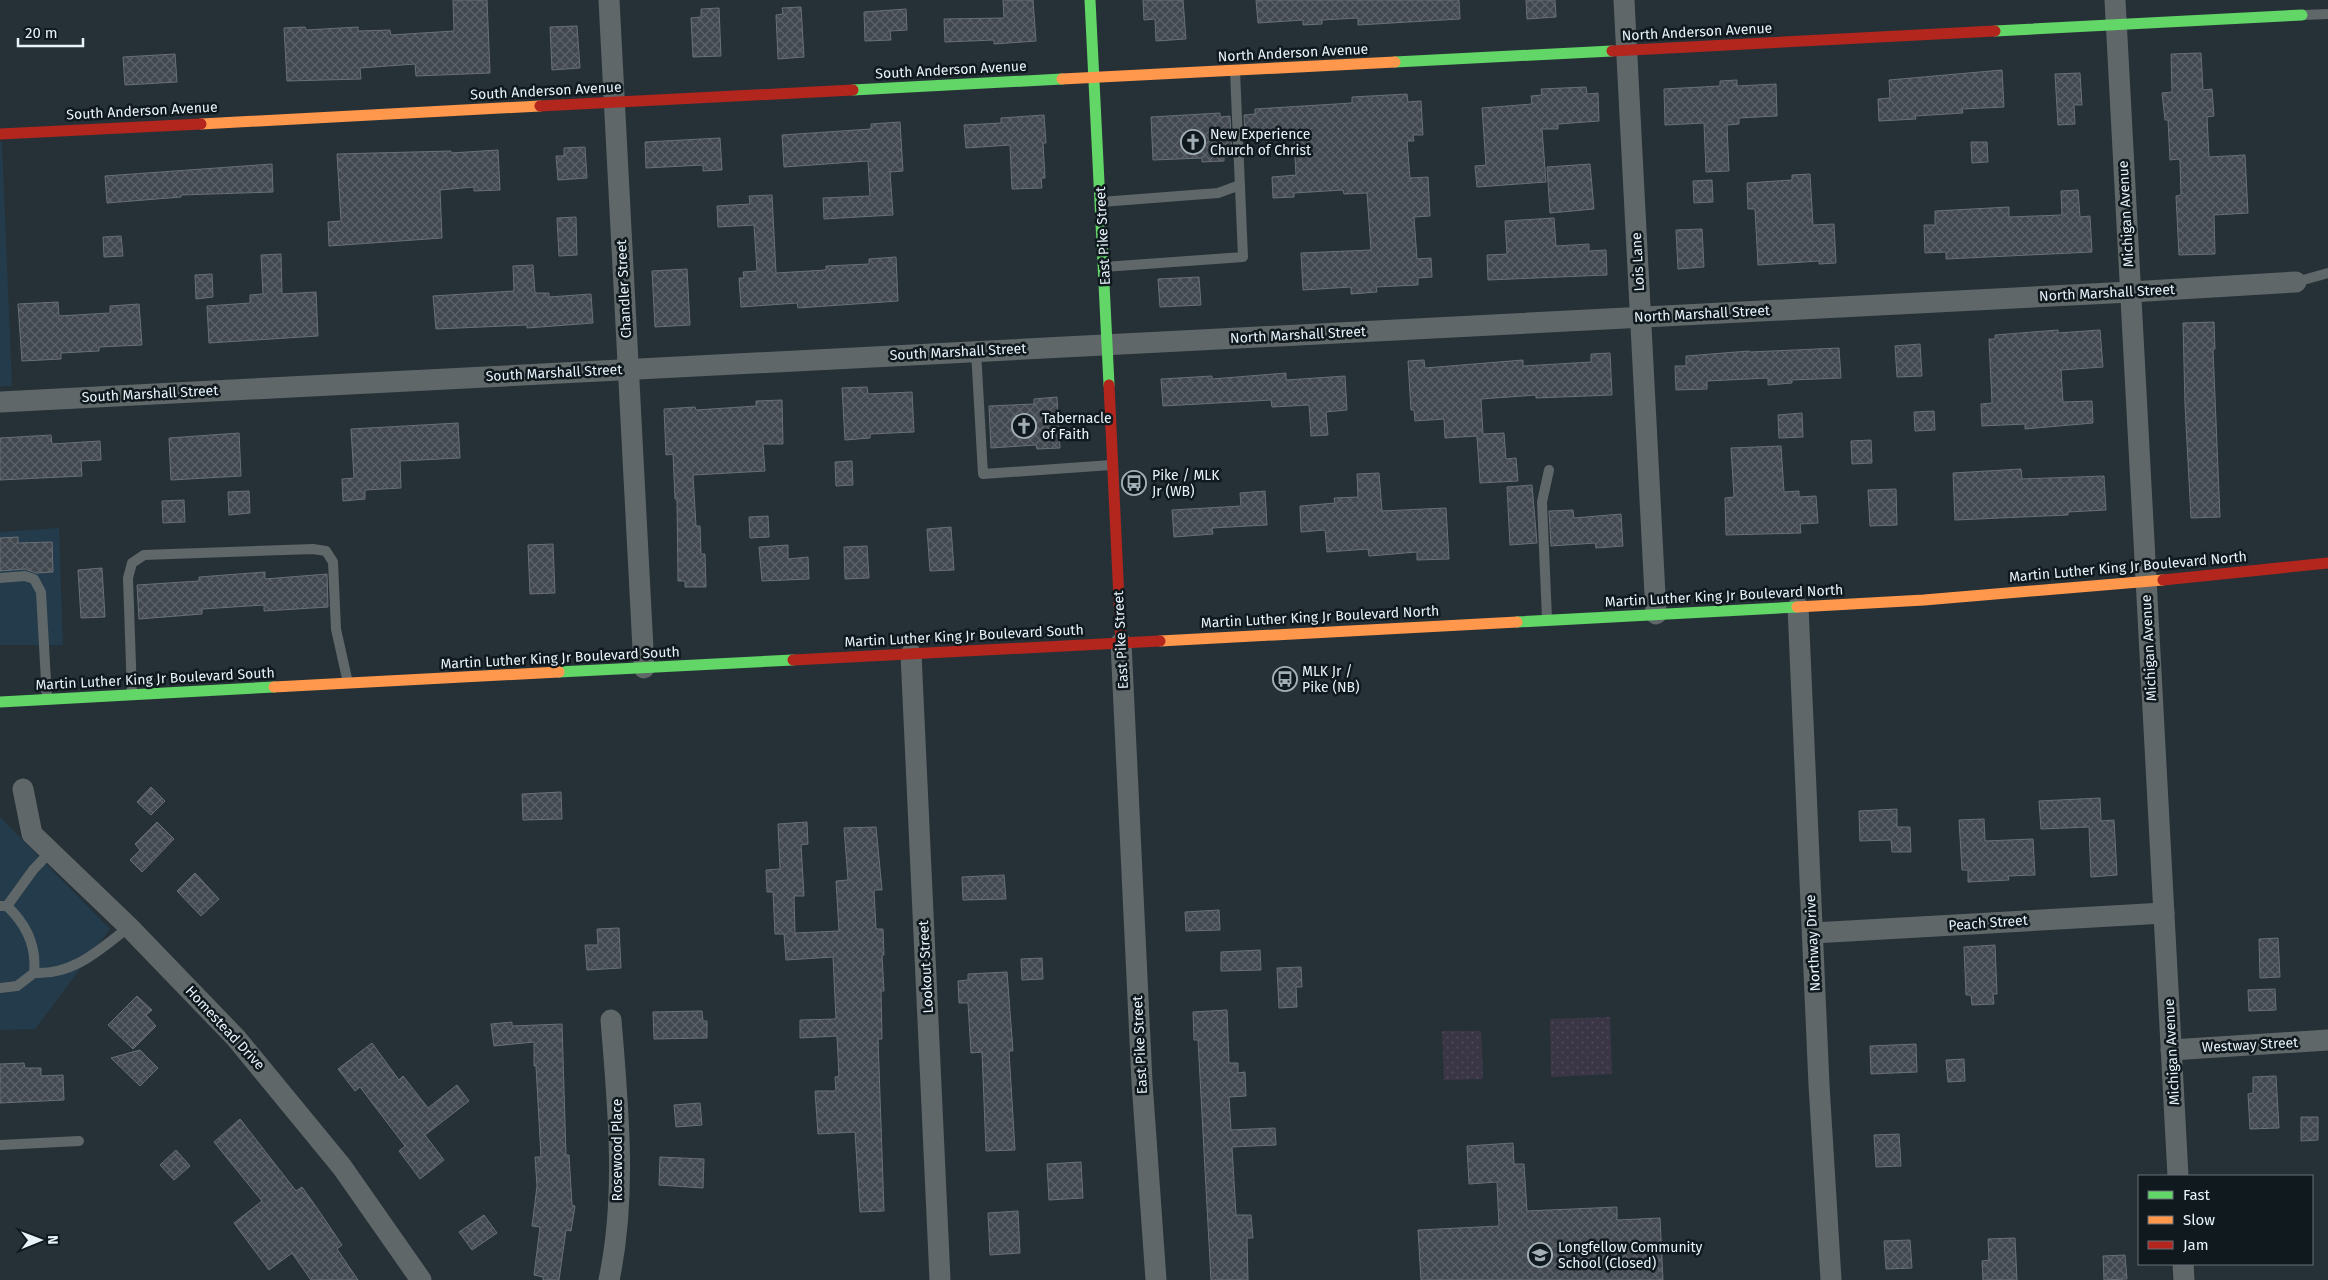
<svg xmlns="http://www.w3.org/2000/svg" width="2328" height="1280" font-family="'Fira Sans',sans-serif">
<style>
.built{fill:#233b4a}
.grass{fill:url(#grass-dots)}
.building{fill:url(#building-cross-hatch);stroke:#686f76}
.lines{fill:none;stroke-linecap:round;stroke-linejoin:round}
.lane{stroke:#5f6769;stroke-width:10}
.street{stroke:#5f6769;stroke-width:21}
.fast{stroke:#63d668;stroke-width:11}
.slow{stroke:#ff974d;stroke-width:11}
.jam{stroke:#b3261e;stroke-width:11}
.labels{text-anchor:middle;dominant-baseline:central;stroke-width:5;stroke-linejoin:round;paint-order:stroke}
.street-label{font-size:14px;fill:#e7f3fb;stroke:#10191e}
.poi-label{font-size:14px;fill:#e7f3fb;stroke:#10191e;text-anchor:start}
</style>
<defs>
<pattern id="grass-dots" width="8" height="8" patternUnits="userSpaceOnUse" patternTransform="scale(1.25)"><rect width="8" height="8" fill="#3a3645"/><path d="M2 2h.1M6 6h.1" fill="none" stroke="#4d4a58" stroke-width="1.8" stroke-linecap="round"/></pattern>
<pattern id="building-cross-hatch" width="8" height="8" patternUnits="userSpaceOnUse" patternTransform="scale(1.25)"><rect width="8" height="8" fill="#42484f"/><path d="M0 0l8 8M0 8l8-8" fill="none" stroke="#5d6369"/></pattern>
</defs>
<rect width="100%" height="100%" fill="#263137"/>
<g class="built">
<polygon points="0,142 2,142 12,386 0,386"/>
<polygon points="59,528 63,645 0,645 0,532"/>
<polygon points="0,817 110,929 35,1029 0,1030"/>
</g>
<g class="grass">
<polygon points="1610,1017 1612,1074 1551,1077 1550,1019"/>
<polygon points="1442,1031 1481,1031 1483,1079 1444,1080"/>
</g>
<g class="building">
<polygon points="453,0 487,0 490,73 416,76 415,64 360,68 361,79 287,81 284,28 305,27 306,30 358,27 358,31 390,30 391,35 454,31"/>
<polygon points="1003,0 1033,0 1036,41 994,44 994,40 945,42 944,19 1004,18"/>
<polygon points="1143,0 1183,0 1186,39 1156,41 1155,19 1144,20"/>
<polygon points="1256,0 1459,0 1460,19 1358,25 1358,18 1322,20 1322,24 1303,25 1303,20 1258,23"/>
<polygon points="1526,0 1555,0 1556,17 1527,19"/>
<polygon points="801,7 804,57 778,59 776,15 783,14 782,8"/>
<polygon points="719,8 721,56 693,57 691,18 701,17 701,9"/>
<polygon points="906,9 907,30 890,31 891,40 865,41 864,12"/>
<polygon points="577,26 580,68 552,70 550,27"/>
<polygon points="2201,53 2203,90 2212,89 2214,116 2207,117 2209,157 2245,155 2248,213 2214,215 2215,254 2179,255 2176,196 2181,195 2180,161 2178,159 2170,160 2168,120 2165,120 2162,93 2172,92 2171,54"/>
<polygon points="175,54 177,82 125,85 123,57"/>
<polygon points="2002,70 2004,107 1962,109 1963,113 1915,116 1916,119 1879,121 1878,99 1890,98 1889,80"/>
<polygon points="2080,73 2082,105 2074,105 2075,124 2058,125 2055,74"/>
<polygon points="1737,80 1737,86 1776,84 1777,116 1739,118 1739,124 1727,125 1729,171 1706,172 1704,123 1665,125 1664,89 1720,86 1720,81"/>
<polygon points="1586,87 1587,94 1598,93 1599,121 1558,124 1558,129 1542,129 1546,182 1477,187 1475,166 1486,165 1482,108 1532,104 1531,96 1542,95 1541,89"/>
<polygon points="1407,94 1408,102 1421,101 1423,135 1413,135 1414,141 1407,141 1410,178 1428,177 1430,216 1414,217 1417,259 1431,258 1432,277 1418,278 1418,285 1376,287 1377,292 1351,294 1351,287 1303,290 1301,253 1371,250 1367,193 1344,194 1343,190 1294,193 1294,197 1273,198 1272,177 1296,175 1294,140 1266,141 1266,133 1245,134 1244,115 1255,114 1255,109 1352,103 1352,97"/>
<polygon points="1220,113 1220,117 1230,116 1232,156 1224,157 1224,161 1202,162 1202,158 1153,160 1151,117"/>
<polygon points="1044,115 1046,143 1043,143 1045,178 1041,178 1042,188 1012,189 1010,145 966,148 964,125 1001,123 1001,118"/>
<polygon points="900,122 903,171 890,172 893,215 824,219 823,198 870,196 868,161 784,167 782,135 871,129 871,124"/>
<polygon points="720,138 722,170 703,171 703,165 646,168 645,142"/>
<polygon points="1971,142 1987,142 1988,162 1972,163"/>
<polygon points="585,147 587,178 558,180 556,156 564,156 564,148"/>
<polygon points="498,150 500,190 474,191 474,187 440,190 442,238 329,246 328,222 341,221 337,154 451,151 451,153"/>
<polygon points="272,164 273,192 181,195 181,197 107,203 105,176"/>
<polygon points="1590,164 1594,209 1550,213 1547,167"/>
<polygon points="1810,174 1813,225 1834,224 1836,263 1819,264 1819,261 1758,265 1755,209 1748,209 1747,183 1792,180 1792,175"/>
<polygon points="1712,180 1713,202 1694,203 1693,181"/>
<polygon points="2078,190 2080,217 2090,216 2092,252 1946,259 1946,252 1925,253 1924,225 1935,225 1935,211 2009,207 2009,217 2062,215 2061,191"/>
<polygon points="772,195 776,273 826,270 826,266 869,264 869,259 896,257 898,301 798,308 797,303 741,307 739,278 744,278 743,272 757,271 754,225 718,227 717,206 750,204 749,196"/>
<polygon points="576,217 577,255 559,256 557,218"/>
<polygon points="1554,218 1556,246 1589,244 1589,251 1606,250 1607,275 1488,280 1487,255 1507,254 1505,221"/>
<polygon points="1702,229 1704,267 1678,269 1676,230"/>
<polygon points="121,236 123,256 104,257 103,237"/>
<polygon points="281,254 282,294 316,292 318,336 209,343 207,306 250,303 250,295 263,294 261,255"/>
<polygon points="533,265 535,293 549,293 549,297 591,294 593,323 527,328 527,325 436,329 433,296 514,291 513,266"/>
<polygon points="687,269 690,325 655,327 652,271"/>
<polygon points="212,274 213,297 196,299 195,275"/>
<polygon points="1199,277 1201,305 1160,307 1158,279"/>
<polygon points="58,302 59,316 110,313 110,306 139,304 142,345 99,347 99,351 61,353 61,359 22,361 18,304"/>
<polygon points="2214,322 2215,349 2213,349 2220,517 2191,518 2185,405 2183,323"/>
<polygon points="2058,330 2058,333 2100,330 2103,367 2061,370 2063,402 2092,401 2093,423 2025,429 2025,424 1982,426 1981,404 1992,403 1989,339 1995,339 1995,335"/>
<polygon points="1920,344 1922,376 1897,377 1895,346"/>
<polygon points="1839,348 1841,378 1792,380 1792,383 1768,385 1768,378 1707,381 1707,389 1676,390 1675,366 1686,366 1686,356 1749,351 1750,352"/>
<polygon points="1610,353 1612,395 1536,398 1536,395 1481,399 1483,434 1504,433 1506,459 1516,458 1518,481 1480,483 1477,436 1445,438 1444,419 1415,421 1414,410 1411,410 1408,361 1424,360 1425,368 1523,360 1523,366 1591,362 1591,354"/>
<polygon points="1286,373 1286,380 1345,376 1347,410 1326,412 1328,435 1311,436 1309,405 1272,407 1271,400 1163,406 1161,379 1212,376 1212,379"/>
<polygon points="867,387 868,394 912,392 914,432 870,434 870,438 845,440 842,388"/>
<polygon points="1057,397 1060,448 1037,449 1036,445 991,448 989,406 1034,404 1034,399"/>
<polygon points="782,400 783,444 763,444 765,471 693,475 696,526 700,526 701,554 705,554 706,587 685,587 685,581 678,581 677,499 675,499 673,454 666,455 664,409 695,407 696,410 756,406 756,401"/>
<polygon points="1934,411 1935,430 1915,431 1914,412"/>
<polygon points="1802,413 1803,437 1779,438 1778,415"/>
<polygon points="458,423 460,458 400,461 401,488 365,490 365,499 343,501 342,479 354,478 351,429"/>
<polygon points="239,433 241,476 171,480 169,438"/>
<polygon points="51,435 52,444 100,441 101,460 81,461 82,476 0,480 0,438"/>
<polygon points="1871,440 1872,463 1852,464 1851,441"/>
<polygon points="1781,446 1784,492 1799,491 1799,497 1816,496 1818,523 1800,524 1801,533 1726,535 1725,498 1734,497 1731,448"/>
<polygon points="852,461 853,485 836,486 835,462"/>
<polygon points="2021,469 2022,479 2104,476 2106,510 2068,512 2068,515 1955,520 1953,473"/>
<polygon points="1379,473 1382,511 1446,508 1449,559 1417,560 1417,552 1369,556 1368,549 1327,552 1325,530 1301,532 1300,506 1335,503 1334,498 1358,497 1357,474"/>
<polygon points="1532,485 1537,543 1510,545 1507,487"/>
<polygon points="1896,489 1897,525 1870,526 1868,490"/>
<polygon points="249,491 250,513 229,515 228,492"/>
<polygon points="1265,491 1267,525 1212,528 1213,534 1174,537 1172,510 1241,506 1240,493"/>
<polygon points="184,500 185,522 163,523 162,501"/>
<polygon points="1573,510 1574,518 1621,514 1623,546 1596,548 1595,543 1551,546 1549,511"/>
<polygon points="768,516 769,537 750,538 749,517"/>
<polygon points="951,527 954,570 930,571 927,529"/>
<polygon points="18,537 18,543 52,542 53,572 36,573 25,569 0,571 0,538"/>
<polygon points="553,544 555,593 530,594 528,545"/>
<polygon points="788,545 788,559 808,557 809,579 762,581 759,547"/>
<polygon points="867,546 869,578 845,579 844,547"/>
<polygon points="102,568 105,617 81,618 78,570"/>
<polygon points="265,572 265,579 327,574 328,607 264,611 264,605 202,609 202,614 139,619 137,585 199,581 199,577"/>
<polygon points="151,787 165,801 151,815 137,802"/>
<polygon points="561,792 562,819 523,820 522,794"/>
<polygon points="2100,798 2101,821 2114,820 2117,875 2091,877 2089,827 2041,829 2039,801"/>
<polygon points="1897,809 1897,827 1910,827 1911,852 1892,852 1891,840 1860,841 1859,811"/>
<polygon points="1984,819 1985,841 2033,839 2035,875 2008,876 2009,880 1968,882 1968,870 1962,870 1959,820"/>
<polygon points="157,822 174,839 142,872 130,860 140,850 135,844"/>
<polygon points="807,822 808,844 801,845 804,896 794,896 795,933 839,931 836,881 848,880 844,828 876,827 882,890 874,890 876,929 883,929 884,955 882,955 884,991 881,991 882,1039 878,1039 884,1211 860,1212 855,1132 818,1134 815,1091 836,1091 835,1077 839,1076 837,1036 800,1038 800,1020 836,1019 833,957 786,960 784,934 775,934 773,892 767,892 766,870 780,869 778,824"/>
<polygon points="195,873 219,899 201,916 177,891"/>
<polygon points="1004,875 1006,899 963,900 962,877"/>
<polygon points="1219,910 1220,930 1186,931 1185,912"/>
<polygon points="619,928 621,968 587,970 585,945 598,945 597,929"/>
<polygon points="2278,938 2280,977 2260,978 2259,939"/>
<polygon points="1995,945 1997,994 1993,994 1994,1004 1972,1005 1971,995 1966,995 1964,947"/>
<polygon points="1260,950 1261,970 1221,971 1221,952"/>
<polygon points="1042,958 1043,979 1022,980 1021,959"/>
<polygon points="1301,967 1302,987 1296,987 1297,1007 1279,1008 1277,968"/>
<polygon points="1007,972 1013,1051 1009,1051 1015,1150 986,1151 982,1052 971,1053 968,1003 959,1003 958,981 968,980 968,974"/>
<polygon points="2275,989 2276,1010 2249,1011 2248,990"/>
<polygon points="137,996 152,1010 146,1015 156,1026 133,1049 108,1025"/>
<polygon points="1227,1010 1229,1063 1238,1063 1238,1073 1245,1072 1246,1096 1229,1097 1231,1130 1275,1128 1276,1145 1232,1147 1236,1215 1251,1215 1253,1238 1247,1238 1248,1280 1211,1280 1198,1040 1194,1040 1193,1012"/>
<polygon points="702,1011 703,1021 707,1021 707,1038 654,1039 653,1012"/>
<polygon points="512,1022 512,1026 562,1024 566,1155 569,1155 572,1205 575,1206 571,1231 566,1230 559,1280 543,1280 543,1277 534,1275 540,1227 532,1226 537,1186 535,1157 541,1157 536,1066 534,1066 534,1042 494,1046 491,1024"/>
<polygon points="372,1043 399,1080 403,1076 428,1108 457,1085 469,1101 425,1135 444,1160 420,1179 399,1151 405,1146 360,1087 355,1091 338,1069"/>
<polygon points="1916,1044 1917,1072 1871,1074 1870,1046"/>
<polygon points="140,1050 158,1068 140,1086 111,1058"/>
<polygon points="1964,1059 1965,1081 1948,1082 1946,1060"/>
<polygon points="24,1063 25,1068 41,1068 41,1076 63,1075 64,1100 0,1103 0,1064"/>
<polygon points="2276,1076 2279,1128 2250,1129 2248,1094 2253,1093 2253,1077"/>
<polygon points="700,1103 702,1125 676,1127 674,1105"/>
<polygon points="2301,1117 2318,1117 2318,1140 2301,1141"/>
<polygon points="240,1119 296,1191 302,1187 317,1208 342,1245 337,1249 358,1280 311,1280 292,1253 269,1270 234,1223 262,1201 214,1142"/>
<polygon points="1899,1134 1901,1166 1876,1167 1874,1135"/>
<polygon points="1513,1143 1514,1164 1524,1164 1527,1211 1617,1207 1617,1220 1660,1218 1663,1280 1421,1280 1418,1230 1499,1226 1497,1182 1469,1184 1467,1146"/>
<polygon points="176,1150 190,1166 174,1180 160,1165"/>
<polygon points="660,1157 704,1159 703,1188 659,1185"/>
<polygon points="1081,1162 1083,1198 1049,1200 1047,1164"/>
<polygon points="1018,1211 1020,1253 990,1255 988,1213"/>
<polygon points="484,1215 497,1233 472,1250 459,1232"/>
<polygon points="2015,1238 2017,1280 1983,1280 1982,1261 1989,1260 1988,1239"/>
<polygon points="1910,1240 1912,1268 1886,1269 1884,1241"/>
<polygon points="2125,1255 2127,1279 2104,1280 2103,1256"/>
</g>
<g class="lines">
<g class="lane">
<polyline points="2304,15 2328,14"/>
<polyline points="1101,202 1218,193 1240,185"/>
<polyline points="1104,267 1243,257 1235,71"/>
<polyline points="2296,282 2328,273"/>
<polyline points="976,351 983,474 1111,465"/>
<polyline points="0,578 25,576 34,579 41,592 47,699"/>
<polyline points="1547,619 1542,502 1549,470"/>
<polyline points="132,694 128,578 132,563 144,555 313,549 326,551 333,562 336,629 348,683"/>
<path d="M 0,906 L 7,906 C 26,924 37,945 34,973 L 17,986 L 0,988"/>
<polyline points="7,906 33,870 50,852"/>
<path d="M 34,973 C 74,975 99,950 129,927"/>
<polyline points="0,1145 79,1141"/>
</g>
<g class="street">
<polyline points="609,0 644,668"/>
<polyline points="1624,0 1656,614"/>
<polyline points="2115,0 2178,1176"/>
<polyline points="0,402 2130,292 2296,282"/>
<polyline points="1798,607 1819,1085 1831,1280"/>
<polyline points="1121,643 1142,1082 1156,1280"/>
<polyline points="911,654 940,1280"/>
<polyline points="23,789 32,834 129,927 236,1038 342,1167 421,1280"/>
<polyline points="1813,933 2164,913"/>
<polyline points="2171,1050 2328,1040"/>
<polyline points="2183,1264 2184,1280"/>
<path d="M 609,1280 C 627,1195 618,1106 611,1020"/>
</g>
<g class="fast">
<polyline points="1090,0 1109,385"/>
<polyline points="1995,31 2302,15"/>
<polyline points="1395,62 1612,51"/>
<polyline points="853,90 1062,79"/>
<polyline points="1517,622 1797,607"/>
<polyline points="559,672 793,660"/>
<polyline points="0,702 274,687"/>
</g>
<g class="slow">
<polyline points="1062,79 1395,62"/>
<polyline points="201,124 540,106"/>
<polyline points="1797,607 1924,600 2163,580"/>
<polyline points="1160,641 1517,622"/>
<polyline points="274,687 559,672"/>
</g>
<g class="jam">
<polyline points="1612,51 1995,31"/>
<polyline points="540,106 853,90"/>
<polyline points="0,134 201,124"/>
<polyline points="1109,385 1121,643"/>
<polyline points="2163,580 2328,563"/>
<polyline points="793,660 1160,641"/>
</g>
</g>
<defs>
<symbol id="church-ring" viewBox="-11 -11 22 22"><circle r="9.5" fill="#10191e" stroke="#a3afb6" stroke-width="1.5"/><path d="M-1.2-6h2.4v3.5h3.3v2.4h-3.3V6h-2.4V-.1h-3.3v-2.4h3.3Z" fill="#a3afb6"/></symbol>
<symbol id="bus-ring" viewBox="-11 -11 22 22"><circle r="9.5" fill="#10191e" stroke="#a3afb6" stroke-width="1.5"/><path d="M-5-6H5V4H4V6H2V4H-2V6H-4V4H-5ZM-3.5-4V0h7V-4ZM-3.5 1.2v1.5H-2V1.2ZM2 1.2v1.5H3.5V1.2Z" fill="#a3afb6"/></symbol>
<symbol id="school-ring" viewBox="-11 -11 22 22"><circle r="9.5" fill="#10191e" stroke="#a3afb6" stroke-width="1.5"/><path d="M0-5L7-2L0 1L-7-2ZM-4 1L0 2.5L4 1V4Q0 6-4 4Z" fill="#a3afb6"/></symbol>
</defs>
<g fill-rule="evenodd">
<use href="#church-ring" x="1179" y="128" width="28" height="28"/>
<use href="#church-ring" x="1010" y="412" width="28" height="28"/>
<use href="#bus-ring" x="1120" y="469" width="28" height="28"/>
<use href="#bus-ring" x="1271" y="665" width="28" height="28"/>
<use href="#school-ring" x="1526" y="1241" width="28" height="28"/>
</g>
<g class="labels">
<g class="street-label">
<text transform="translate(1697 32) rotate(-3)">North Anderson Avenue</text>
<text transform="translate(1293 53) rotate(-3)">North Anderson Avenue</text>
<text transform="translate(951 70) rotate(-3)">South Anderson Avenue</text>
<text transform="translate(546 91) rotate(-3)">South Anderson Avenue</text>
<text transform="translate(142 111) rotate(-3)">South Anderson Avenue</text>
<text transform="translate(2126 214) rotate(-93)">Michigan Avenue</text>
<text transform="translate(1103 236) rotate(-93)">East Pike Street</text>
<text transform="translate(1638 262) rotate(-93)">Lois Lane</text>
<text transform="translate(624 289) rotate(-93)">Chandler Street</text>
<text transform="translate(2107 293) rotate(-3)">North Marshall Street</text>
<text transform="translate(1702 314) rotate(-3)">North Marshall Street</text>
<text transform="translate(1298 335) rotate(-3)">North Marshall Street</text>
<text transform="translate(958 352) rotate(-3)">South Marshall Street</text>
<text transform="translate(554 373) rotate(-3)">South Marshall Street</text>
<text transform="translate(150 394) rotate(-3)">South Marshall Street</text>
<text transform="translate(2128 567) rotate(-5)">Martin Luther King Jr Boulevard North</text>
<text transform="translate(1724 596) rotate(-3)">Martin Luther King Jr Boulevard North</text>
<text transform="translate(1320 617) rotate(-3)">Martin Luther King Jr Boulevard North</text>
<text transform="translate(964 636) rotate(-3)">Martin Luther King Jr Boulevard South</text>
<text transform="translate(1121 640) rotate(-93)">East Pike Street</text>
<text transform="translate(2149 648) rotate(-93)">Michigan Avenue</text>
<text transform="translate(560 658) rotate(-3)">Martin Luther King Jr Boulevard South</text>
<text transform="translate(155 679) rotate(-3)">Martin Luther King Jr Boulevard South</text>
<text transform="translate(1988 923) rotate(-4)">Peach Street</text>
<text transform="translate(1813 943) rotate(-93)">Northway Drive</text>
<text transform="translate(926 967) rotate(-93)">Lookout Street</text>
<text transform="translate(225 1028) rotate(47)">Homestead Drive</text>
<text transform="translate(1140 1045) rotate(-93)">East Pike Street</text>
<text transform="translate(2250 1045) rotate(-3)">Westway Street</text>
<text transform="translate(2172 1052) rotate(-93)">Michigan Avenue</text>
<text transform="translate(617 1150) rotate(-90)">Rosewood Place</text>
</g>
<g class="poi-label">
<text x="1210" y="134">New Experience<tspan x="1210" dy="16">Church of Christ</tspan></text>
<text x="1042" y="418">Tabernacle<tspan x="1042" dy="16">of Faith</tspan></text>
<text x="1152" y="475">Pike / MLK<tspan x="1152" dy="16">Jr (WB)</tspan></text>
<text x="1302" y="671">MLK Jr /<tspan x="1302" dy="16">Pike (NB)</tspan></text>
<text x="1558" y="1247">Longfellow Community<tspan x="1558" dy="16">School (Closed)</tspan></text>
</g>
</g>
<rect x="2138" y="1175" width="175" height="90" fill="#10191e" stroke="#667076"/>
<rect x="2148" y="1191" width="25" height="8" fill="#63d668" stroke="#667076"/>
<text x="2183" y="1200" font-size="15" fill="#e7f3fb">Fast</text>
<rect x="2148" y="1216" width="25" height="8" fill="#ff974d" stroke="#667076"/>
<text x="2183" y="1225" font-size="15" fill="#e7f3fb">Slow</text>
<rect x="2148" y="1241" width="25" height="8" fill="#b3261e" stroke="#667076"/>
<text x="2183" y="1250" font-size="15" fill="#e7f3fb">Jam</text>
<g transform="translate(40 1240) rotate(89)" stroke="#10191e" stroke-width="4" paint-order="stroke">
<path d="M0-4L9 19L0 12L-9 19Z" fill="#e7f3fb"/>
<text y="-8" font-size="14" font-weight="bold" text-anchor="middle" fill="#e7f3fb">N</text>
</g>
<path d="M18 38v8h65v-8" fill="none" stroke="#e7f3fb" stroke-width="2.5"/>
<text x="25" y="38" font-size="15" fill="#e7f3fb" stroke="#10191e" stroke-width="4" paint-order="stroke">20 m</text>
</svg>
